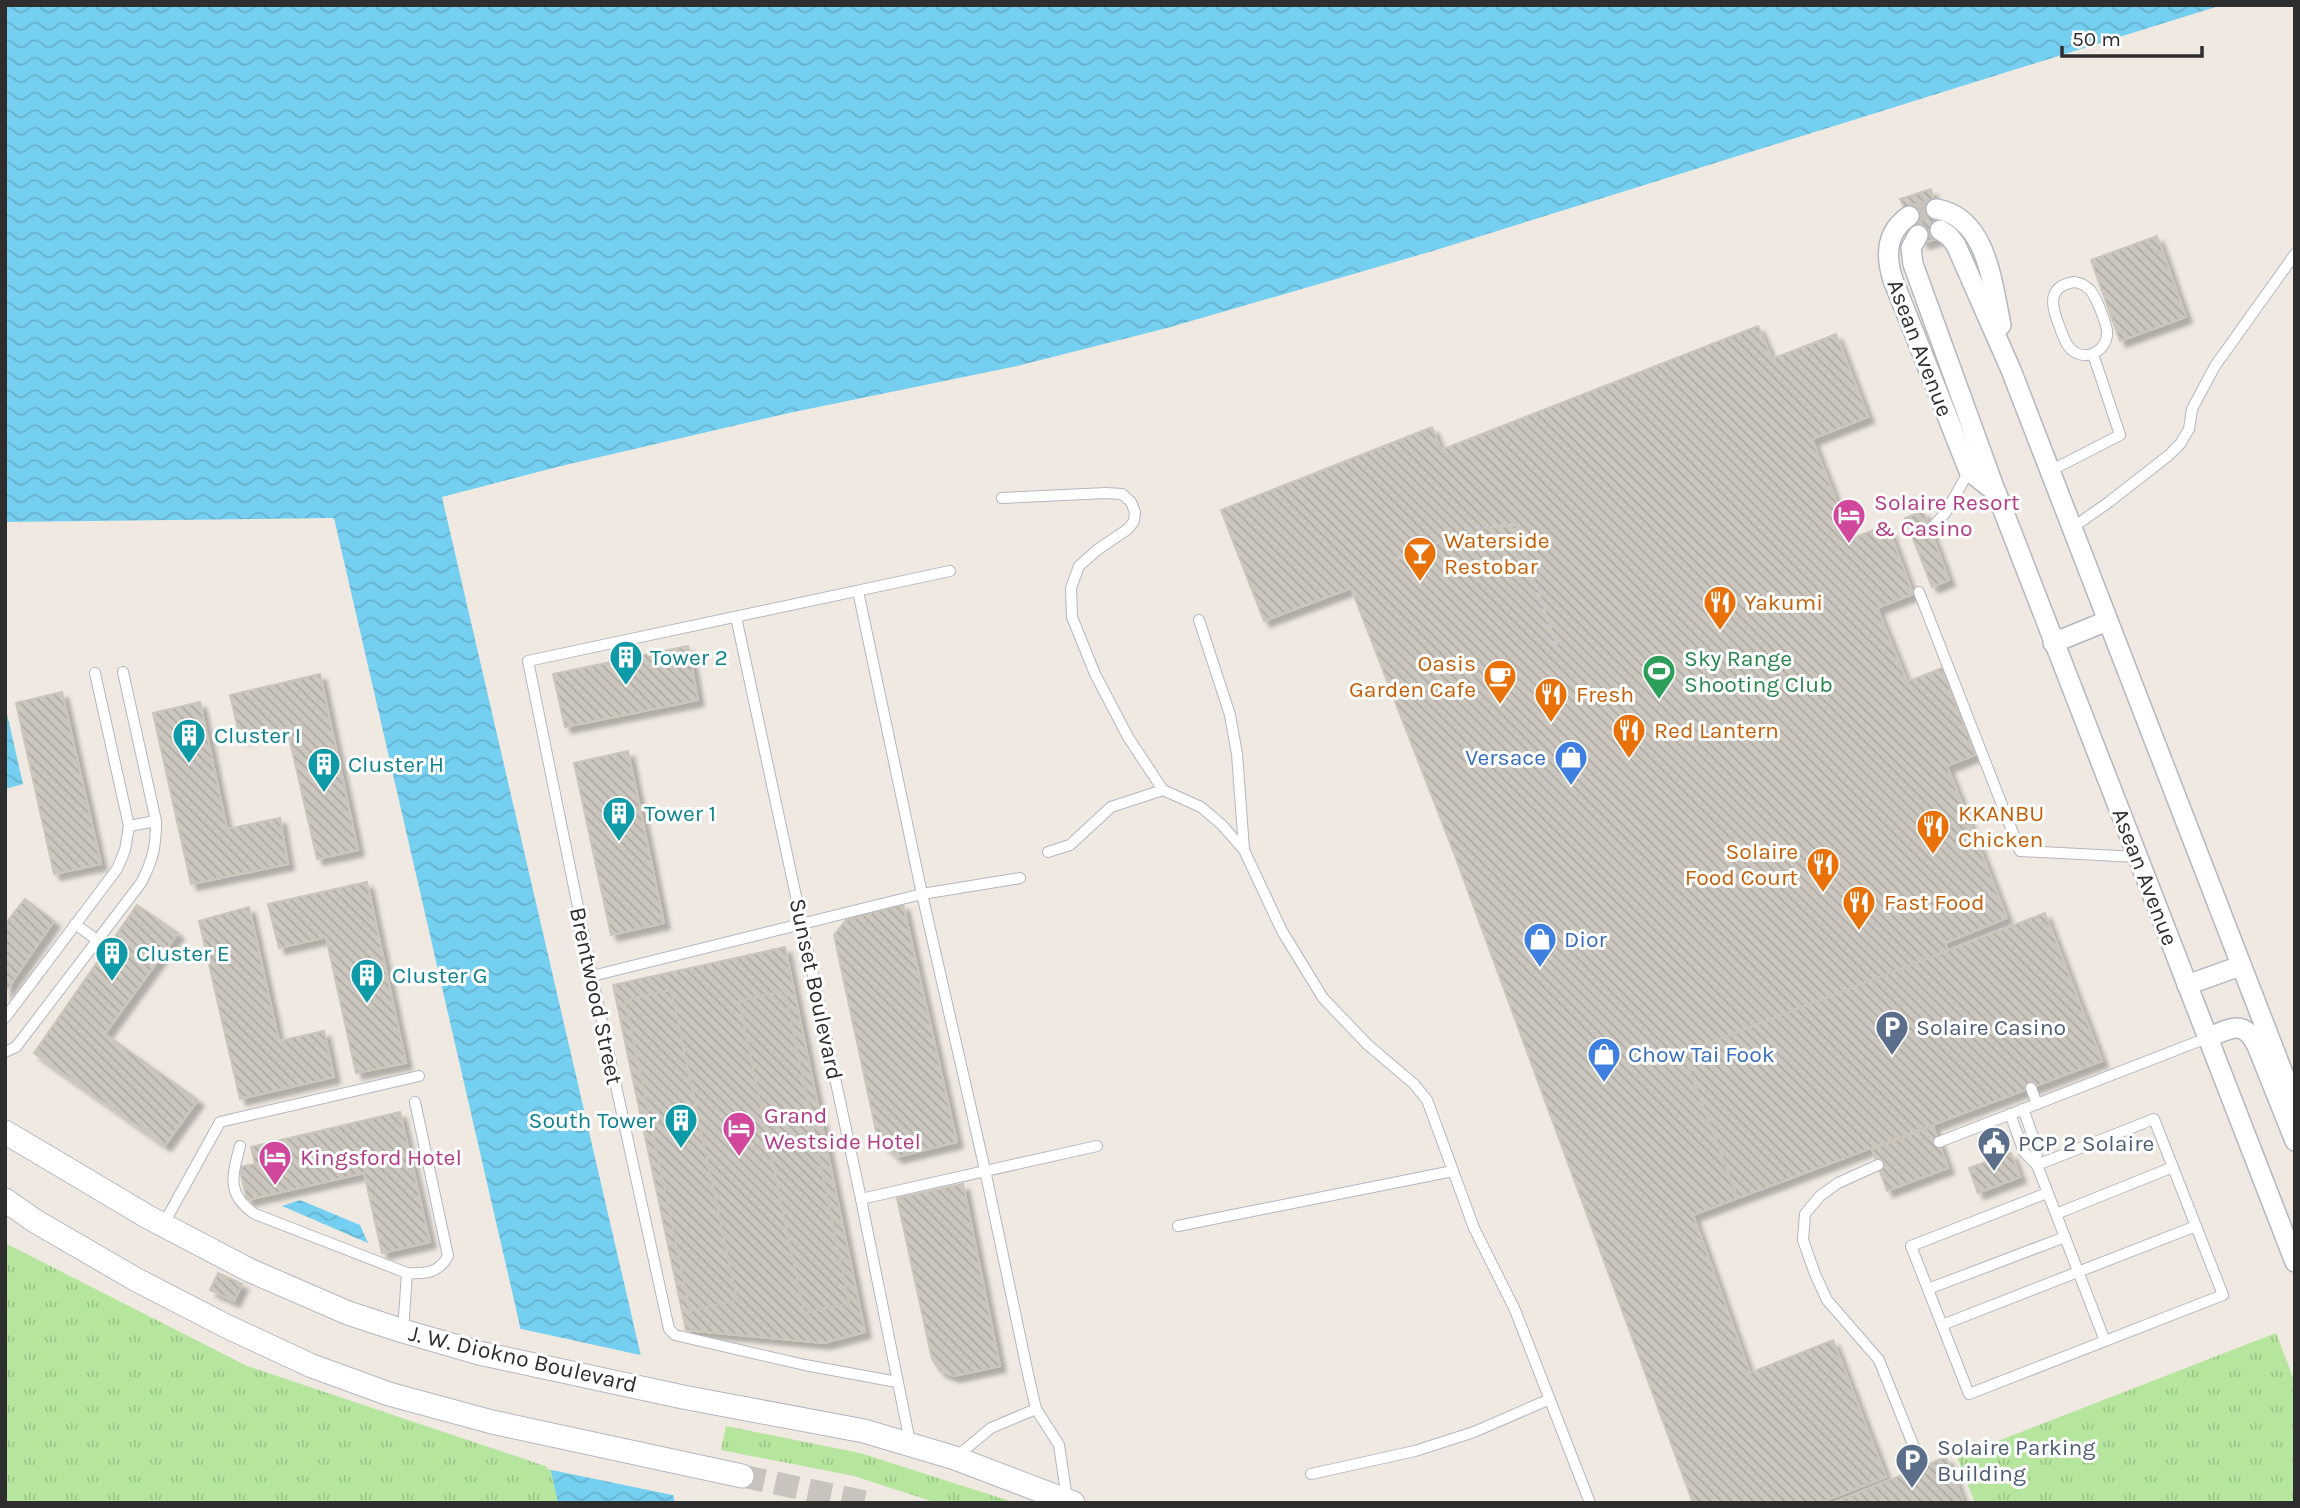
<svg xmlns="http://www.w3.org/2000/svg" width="2300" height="1508" font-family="Karla,sans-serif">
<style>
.grass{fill:url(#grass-tufts)}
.water{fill:url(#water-waves)}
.pier{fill:#efe9e1}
.building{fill:url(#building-back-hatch);stroke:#cbc5ba;stroke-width:2;filter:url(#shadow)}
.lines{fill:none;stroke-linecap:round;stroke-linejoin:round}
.minor-tunnel{stroke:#c8c4bd;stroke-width:19;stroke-dasharray:19 10;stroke-linecap:butt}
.tertiary-tunnel{stroke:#c8c4bd;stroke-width:23;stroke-dasharray:23 11;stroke-linecap:butt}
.service-casing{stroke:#b4b7c1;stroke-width:12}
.minor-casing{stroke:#b4b7c1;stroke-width:22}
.tertiary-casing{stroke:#b4b7c1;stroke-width:25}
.path{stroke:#c9c9c9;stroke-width:3.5;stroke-dasharray:5 3.5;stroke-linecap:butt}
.service{stroke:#fff;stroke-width:10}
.minor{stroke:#fff;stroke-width:19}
.tertiary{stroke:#fff;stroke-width:23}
.labels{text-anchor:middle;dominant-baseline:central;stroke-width:6;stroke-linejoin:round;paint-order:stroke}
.street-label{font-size:23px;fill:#2e2e2e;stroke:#fff}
.hotel-label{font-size:23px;fill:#b23c85;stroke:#fff;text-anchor:start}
.food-label{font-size:23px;fill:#c56008;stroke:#fff;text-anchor:start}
.culture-label{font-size:23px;fill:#0d838f;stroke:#fff;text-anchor:start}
.leisure-label{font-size:23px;fill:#27864d;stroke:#fff;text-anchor:start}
.shop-label{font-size:23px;fill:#366cbe;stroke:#fff;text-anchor:start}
.service-label{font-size:23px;fill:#4e5e75;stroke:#fff;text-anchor:start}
</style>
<defs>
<pattern id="grass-tufts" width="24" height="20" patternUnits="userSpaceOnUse" patternTransform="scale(1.75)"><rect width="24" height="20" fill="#b6e59e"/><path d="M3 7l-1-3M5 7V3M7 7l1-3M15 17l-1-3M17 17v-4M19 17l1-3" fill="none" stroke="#9dc588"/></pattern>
<pattern id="water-waves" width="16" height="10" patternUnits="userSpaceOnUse" patternTransform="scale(1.75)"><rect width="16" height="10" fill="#75cff0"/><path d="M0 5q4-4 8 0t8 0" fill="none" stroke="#66b2ce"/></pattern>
<pattern id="building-back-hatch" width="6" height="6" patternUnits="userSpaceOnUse" patternTransform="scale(1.75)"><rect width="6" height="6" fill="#cbc7bf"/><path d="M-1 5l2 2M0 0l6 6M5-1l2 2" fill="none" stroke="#afaba4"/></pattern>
<filter id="shadow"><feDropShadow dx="6" dy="6" stdDeviation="2" flood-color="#0004"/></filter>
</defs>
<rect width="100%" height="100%" fill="#efe9e1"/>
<g class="grass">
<polygon points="5,1243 247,1366 551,1468 558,1503 5,1503"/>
<polygon points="2276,1333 2295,1383 2295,1503 1975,1503 1957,1457"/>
<polygon points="726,1426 860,1453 1016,1503 937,1503 854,1476 721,1450"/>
</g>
<g class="water">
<polygon points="5,5 2222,5 1436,250 1167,328 1017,366 789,413 561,466 442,497 675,1503 558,1503 517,1313 334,518 5,522"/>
<polygon points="5,705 23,784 5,789"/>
<polygon points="300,1200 360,1225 368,1243 282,1206"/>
</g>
<polygon class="pier" points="517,1328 645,1356 677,1496 547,1469"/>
<g class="building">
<polygon points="1931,189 1942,237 1923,243 1900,199"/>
<polygon points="2157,236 2186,317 2120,341 2091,260"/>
<polygon points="1758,326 1772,359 1836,334 1868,417 1812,439 1851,539 1887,525 1913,594 1877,608 1907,682 1942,668 1975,755 1947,766 2007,918 1945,943 1948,951 1683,1053 1738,1198 1693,1215 1750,1373 1833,1340 1886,1477 1819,1503 1693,1503 1454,853 1351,588 1264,621 1221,510 1432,427 1441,450"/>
<polygon points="1923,511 1949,580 1932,587 1905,518"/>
<polygon points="688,646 698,700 565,727 553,674"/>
<polygon points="320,674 358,850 317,859 287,728 240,738 230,695"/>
<polygon points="62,692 101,864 54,874 16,703"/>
<polygon points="200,702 227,829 280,818 288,864 191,884 153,713"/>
<polygon points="628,751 664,923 611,935 574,763"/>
<polygon points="367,882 406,1063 356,1073 326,937 279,948 268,904"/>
<polygon points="25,899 54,921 5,992 5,924"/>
<polygon points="903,904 957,1142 897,1157 878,1140 834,935 846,920"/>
<polygon points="137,905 178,933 105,1034 198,1100 165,1145 34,1053"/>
<polygon points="249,907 279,1041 324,1031 334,1077 240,1099 199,921"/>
<polygon points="2045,913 2102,1061 1738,1198 1683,1053"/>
<polygon points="785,947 865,1332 824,1343 686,1330 613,985"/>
<polygon points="671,990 737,1300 690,1311 625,1000"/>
<polygon points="785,991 849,1303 804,1313 739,1001"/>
<polygon points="400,1112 430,1242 382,1253 364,1173 247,1200 239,1167 255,1164 251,1147"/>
<polygon points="1933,1126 1948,1168 1887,1191 1872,1149"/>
<polygon points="2011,1153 2020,1177 1978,1193 1969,1168"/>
<polygon points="963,1184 1000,1366 954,1376 940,1371 932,1359 897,1198"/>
<polygon points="218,1273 242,1284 234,1301 210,1290"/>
<polygon points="1946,1457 1964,1503 1833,1503 1922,1467"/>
</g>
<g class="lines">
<polyline class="minor-tunnel" points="1909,216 1922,211 1936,209"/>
<polyline class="tertiary-tunnel" points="742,1476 870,1503"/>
<defs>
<g id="service">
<path d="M 2074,282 C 2091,284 2095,297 2101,311 C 2103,318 2107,325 2107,332 C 2108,349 2088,362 2073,351 C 2066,346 2063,336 2060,328 C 2052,308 2045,287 2074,282 Z"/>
<polyline points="2050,471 2120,435 2093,354"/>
<polyline points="1002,498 1106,493 1122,494 1131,502 1135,512 1134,521 1128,529 1097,550 1079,566 1071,588 1072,617 1095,674 1128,737 1163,790 1201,807 1222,825 1244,850 1282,931 1323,998 1368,1045 1414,1084 1427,1100 1474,1228 1515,1310 1590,1503"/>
<polyline points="2072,528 2109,502 2169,455 2180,444 2189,429 2192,409 2215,366 2295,254"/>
<polyline points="1930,530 1946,512 1969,471"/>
<polyline points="858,591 922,894 985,1170 1028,1374 1036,1409 1059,1445 1067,1499"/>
<polyline points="1919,592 2020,851 2137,857"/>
<polyline points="736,617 861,1199 910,1442"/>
<polyline points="1199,620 1230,715 1237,754 1244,849"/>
<polyline points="129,826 156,821"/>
<polyline points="1048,852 1070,845 1111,807 1163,790"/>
<polyline points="75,924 97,940"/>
<polyline points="592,976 922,894 1020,878"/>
<polyline points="5,1018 117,869 125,850 129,826 95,673"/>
<path d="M 5,1052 L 16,1047 L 141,883 C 153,860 156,847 156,821 L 123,672"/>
<polyline points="2031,1088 2037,1104"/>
<polyline points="2023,1109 2036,1145 2037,1165 2105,1341"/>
<polyline points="2010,1114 2024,1152 2037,1165"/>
<polyline points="1939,1142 2207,1038"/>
<path d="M 240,1146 C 232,1176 226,1195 255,1214 L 407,1273 C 425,1274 439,1273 448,1256 L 415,1102"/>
<polyline points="1878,1165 1838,1183 1820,1196 1805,1214 1803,1240 1815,1274 1827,1300 1879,1360 1922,1467"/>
<polyline points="2037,1165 2154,1119 2223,1295 1969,1394 1911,1246 2047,1193"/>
<polyline points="861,1199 1097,1146"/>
<polyline points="2056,1214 2173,1167"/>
<polyline points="163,1225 220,1122 419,1076"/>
<polyline points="1178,1226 1453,1171"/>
<polyline points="1928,1289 2065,1237"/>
<polyline points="1942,1325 2196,1226"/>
<polyline points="403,1331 407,1273"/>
<polyline points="897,1382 805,1365 675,1335 669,1329 592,976 528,661 950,571"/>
<polyline points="956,1457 991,1428 1036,1409"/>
<polyline points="1311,1474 1415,1451 1474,1432 1550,1399"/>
</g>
<g id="minor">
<path d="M 1936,209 C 1987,217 1992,283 2001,325"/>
<path d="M 1909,216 C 1886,232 1885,255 1893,280 L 1969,471 L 1996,492 L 2295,1262"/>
<polyline points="1940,230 1949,236 1956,245 2011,370 2295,1104"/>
<polyline points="1918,235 1911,248 1913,264 1995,490"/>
<polyline points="2053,643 2107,621"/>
<polyline points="2187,985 2240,966"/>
<path d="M 2207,1038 C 2230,1029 2244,1018 2257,1046 L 2295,1141"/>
</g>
<g id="tertiary">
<polyline points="5,1132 148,1217 249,1270 348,1313 403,1331 479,1353 683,1397 864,1431 955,1458 1073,1503"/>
<polyline points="5,1200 35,1221 135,1279 226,1326 312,1366 389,1394 492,1422 742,1476"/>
</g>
</defs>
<use href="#service" class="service-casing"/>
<use href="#minor" class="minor-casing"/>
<use href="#tertiary" class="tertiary-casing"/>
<polyline class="path" points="1396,559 1477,527 1514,525 1560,655"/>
<use href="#service" class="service"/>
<use href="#minor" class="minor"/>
<use href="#tertiary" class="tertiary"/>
</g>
<defs>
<symbol id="hotel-pin" viewBox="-11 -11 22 30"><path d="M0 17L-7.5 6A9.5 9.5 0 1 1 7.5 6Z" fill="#d1479c" stroke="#fff"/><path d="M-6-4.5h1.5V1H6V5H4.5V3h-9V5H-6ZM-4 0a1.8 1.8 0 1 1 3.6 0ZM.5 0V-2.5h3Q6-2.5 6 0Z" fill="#fff"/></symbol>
<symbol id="bar-pin" viewBox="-11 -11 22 30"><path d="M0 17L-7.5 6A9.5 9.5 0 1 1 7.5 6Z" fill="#e8710a" stroke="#fff"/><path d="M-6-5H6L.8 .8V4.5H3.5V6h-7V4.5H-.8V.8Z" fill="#fff"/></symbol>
<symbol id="restaurant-pin" viewBox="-11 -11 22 30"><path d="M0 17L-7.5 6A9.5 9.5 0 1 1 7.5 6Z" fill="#e8710a" stroke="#fff"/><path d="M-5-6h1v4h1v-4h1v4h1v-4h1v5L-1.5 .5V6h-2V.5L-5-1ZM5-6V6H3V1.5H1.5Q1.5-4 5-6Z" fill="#fff"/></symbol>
<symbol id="building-pin" viewBox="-11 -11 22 30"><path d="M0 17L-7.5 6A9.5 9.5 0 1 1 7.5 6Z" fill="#0f9aa8" stroke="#fff"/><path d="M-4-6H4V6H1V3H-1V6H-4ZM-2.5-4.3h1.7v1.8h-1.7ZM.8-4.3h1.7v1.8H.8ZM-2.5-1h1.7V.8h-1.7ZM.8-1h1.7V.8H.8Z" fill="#fff"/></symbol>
<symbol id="stadium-pin" viewBox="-11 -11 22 30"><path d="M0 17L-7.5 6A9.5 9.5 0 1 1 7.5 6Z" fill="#2e9e5b" stroke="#fff"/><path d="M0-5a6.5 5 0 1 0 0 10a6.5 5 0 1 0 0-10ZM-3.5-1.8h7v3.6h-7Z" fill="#fff"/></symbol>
<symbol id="cafe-pin" viewBox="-11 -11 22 30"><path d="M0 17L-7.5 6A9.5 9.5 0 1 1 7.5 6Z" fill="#e8710a" stroke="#fff"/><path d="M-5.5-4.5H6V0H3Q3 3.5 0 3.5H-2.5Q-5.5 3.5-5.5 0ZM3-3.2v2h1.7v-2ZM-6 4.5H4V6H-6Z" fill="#fff"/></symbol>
<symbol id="shop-pin" viewBox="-11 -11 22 30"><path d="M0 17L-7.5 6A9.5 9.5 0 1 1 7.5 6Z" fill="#3f7fe0" stroke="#fff"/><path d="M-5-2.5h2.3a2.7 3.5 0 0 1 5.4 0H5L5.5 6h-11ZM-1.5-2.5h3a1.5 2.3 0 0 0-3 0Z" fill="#fff"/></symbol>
<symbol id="parking-pin" viewBox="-11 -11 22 30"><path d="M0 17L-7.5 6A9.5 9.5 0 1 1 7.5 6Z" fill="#5c6f8a" stroke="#fff"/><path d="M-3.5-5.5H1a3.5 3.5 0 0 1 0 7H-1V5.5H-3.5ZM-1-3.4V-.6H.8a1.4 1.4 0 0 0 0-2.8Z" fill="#fff"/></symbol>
<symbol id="civic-pin" viewBox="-11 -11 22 30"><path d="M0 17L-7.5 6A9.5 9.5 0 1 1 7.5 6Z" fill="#5c6f8a" stroke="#fff"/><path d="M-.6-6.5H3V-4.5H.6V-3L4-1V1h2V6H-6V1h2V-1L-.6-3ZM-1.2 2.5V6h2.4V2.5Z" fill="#fff"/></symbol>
</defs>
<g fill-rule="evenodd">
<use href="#hotel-pin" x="1830" y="496" width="38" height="52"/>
<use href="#bar-pin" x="1401" y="534" width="38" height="52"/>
<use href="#restaurant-pin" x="1701" y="583" width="38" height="52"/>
<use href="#building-pin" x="607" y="638" width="38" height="52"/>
<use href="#stadium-pin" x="1640" y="652" width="38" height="52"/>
<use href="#cafe-pin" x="1481" y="657" width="38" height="52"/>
<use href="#restaurant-pin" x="1532" y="675" width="38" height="52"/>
<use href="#restaurant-pin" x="1610" y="711" width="38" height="52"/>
<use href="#building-pin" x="170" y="716" width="38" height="52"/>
<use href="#shop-pin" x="1552" y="738" width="38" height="52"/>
<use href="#building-pin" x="305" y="745" width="38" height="52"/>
<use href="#building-pin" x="600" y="794" width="38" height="52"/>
<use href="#restaurant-pin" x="1914" y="807" width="38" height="52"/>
<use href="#restaurant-pin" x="1804" y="845" width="38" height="52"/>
<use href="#restaurant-pin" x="1840" y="883" width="38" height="52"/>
<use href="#shop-pin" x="1521" y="920" width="38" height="52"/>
<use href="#building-pin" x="93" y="934" width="38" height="52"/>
<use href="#building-pin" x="348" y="956" width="38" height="52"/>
<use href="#parking-pin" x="1873" y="1008" width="38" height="52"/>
<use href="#shop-pin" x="1585" y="1035" width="38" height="52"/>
<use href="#building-pin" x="662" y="1101" width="38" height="52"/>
<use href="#hotel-pin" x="720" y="1109" width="38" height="52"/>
<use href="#civic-pin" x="1975" y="1124" width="38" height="52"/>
<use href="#hotel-pin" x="256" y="1138" width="38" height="52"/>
<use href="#parking-pin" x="1893" y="1441" width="38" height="52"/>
</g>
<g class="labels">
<g class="street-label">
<text transform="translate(1920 348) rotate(69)">Asean Avenue</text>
<text transform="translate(2145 877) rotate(69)">Asean Avenue</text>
<text transform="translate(816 989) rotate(78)">Sunset Boulevard</text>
<text transform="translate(596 996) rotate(78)">Brentwood Street</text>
<text transform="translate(523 1359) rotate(13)">J. W. Diokno Boulevard</text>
</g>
<g class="hotel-label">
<text x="1874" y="502">Solaire Resort<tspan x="1874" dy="26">&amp; Casino</tspan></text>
<text x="764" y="1115">Grand<tspan x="764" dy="26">Westside Hotel</tspan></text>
<text x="300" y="1157">Kingsford Hotel</text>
</g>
<g class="food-label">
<text x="1444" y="540">Waterside<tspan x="1444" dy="26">Restobar</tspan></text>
<text x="1744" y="602">Yakumi</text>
<text x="1476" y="663" text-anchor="end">Oasis<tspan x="1476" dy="26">Garden Cafe</tspan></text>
<text x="1576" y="694">Fresh</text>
<text x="1654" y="730">Red Lantern</text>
<text x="1958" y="813">KKANBU<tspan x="1958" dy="26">Chicken</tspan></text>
<text x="1798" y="851" text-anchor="end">Solaire<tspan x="1798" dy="26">Food Court</tspan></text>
<text x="1884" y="902">Fast Food</text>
</g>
<g class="culture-label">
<text x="650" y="657">Tower 2</text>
<text x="214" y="735">Cluster I</text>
<text x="348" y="764">Cluster H</text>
<text x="644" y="813">Tower 1</text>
<text x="136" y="953">Cluster E</text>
<text x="392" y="975">Cluster G</text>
<text x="656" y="1120" text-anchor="end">South Tower</text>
</g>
<g class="leisure-label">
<text x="1684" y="658">Sky Range<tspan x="1684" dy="26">Shooting Club</tspan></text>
</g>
<g class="shop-label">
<text x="1546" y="757" text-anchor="end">Versace</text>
<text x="1564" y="939">Dior</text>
<text x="1628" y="1054">Chow Tai Fook</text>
</g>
<g class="service-label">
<text x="1916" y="1027">Solaire Casino</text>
<text x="2018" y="1143">PCP 2 Solaire</text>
<text x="1937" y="1447">Solaire Parking<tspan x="1937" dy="26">Building</tspan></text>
</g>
</g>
<rect width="2300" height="1508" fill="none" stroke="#2e2e2e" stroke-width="14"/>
<path d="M2062 46v10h140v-10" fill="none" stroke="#2e2e2e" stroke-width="3.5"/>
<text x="2072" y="46" font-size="21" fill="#2e2e2e" stroke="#ffffff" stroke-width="5" paint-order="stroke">50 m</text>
</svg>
